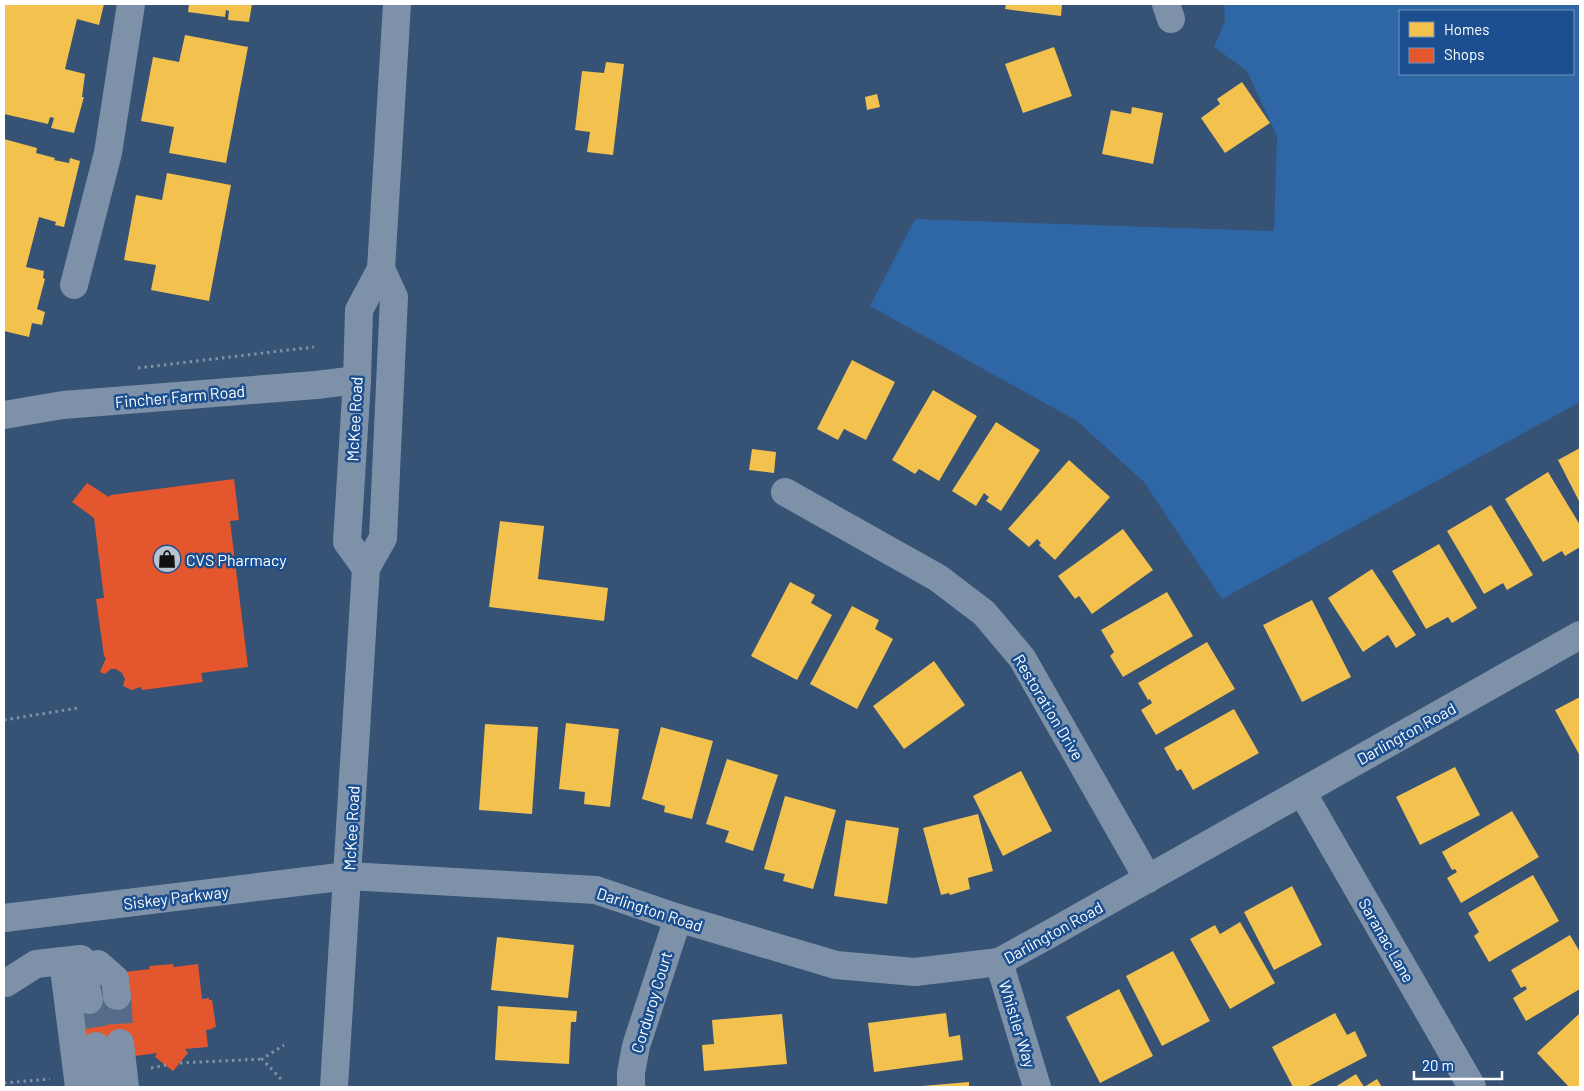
<svg xmlns="http://www.w3.org/2000/svg" width="1584" height="1091" font-family="Barlow,sans-serif">
<style>
.green{fill:#2f66a5;fill-rule:evenodd}
.homes{fill:#f2c14e}
.shops{fill:#e4572e}
.lines{fill:none;stroke-linecap:round;stroke-linejoin:round}
.minor-tunnel{stroke:#546c89;stroke-width:28;stroke-dasharray:28 14;stroke-linecap:butt}
.path{stroke:#7d92a8;stroke-width:3;stroke-dasharray:2.5 4;stroke-linecap:butt}
.minor{stroke:#7d92a8;stroke-width:28}
.labels{text-anchor:middle;dominant-baseline:central;stroke-width:5;stroke-linejoin:round;paint-order:stroke}
.street-label{font-size:16px;fill:#fff;stroke:#1b4f8f}
.poi-label{font-size:16px;fill:#fff;stroke:#1b4f8f;text-anchor:start}
</style>
<rect width="100%" height="100%" fill="#365274"/>
<path class="green" d="M 1224,4 L 1580,4 L 1580,402 L 1222,599 L 1144,482 L 1077,421 L 870,306 L 915,219 L 1274,231 L 1277,136 L 1247,71 L 1214,47 L 1225,21 ZM 1400,11 L 1573,11 L 1573,74 L 1400,74 Z"/>
<g class="homes">
<polygon points="4,4 104,4 99,25 77,19 65,69 85,74 82,97 84,97 74,133 51,128 54,118 50,117 48,124 4,114"/>
<polygon points="189,4 252,4 249,22 228,20 229,11 226,10 225,17 188,12"/>
<polygon points="1006,4 1062,4 1061,16 1005,9"/>
<polygon points="185,35 248,47 226,163 169,153 174,127 141,121 153,57 179,62"/>
<polygon points="1054,47 1072,96 1023,113 1005,64"/>
<polygon points="606,62 624,64 613,155 587,152 590,132 575,130 582,71 604,73"/>
<polygon points="1242,82 1270,123 1225,153 1201,118 1220,104 1217,99"/>
<polygon points="877,94 880,107 867,110 865,97"/>
<polygon points="1132,107 1163,113 1153,164 1102,154 1111,110 1131,114"/>
<polygon points="4,139 37,148 36,153 55,158 54,160 69,163 70,158 80,161 64,227 55,225 56,222 39,217 26,267 44,271 43,278 45,279 37,309 45,312 42,325 32,323 29,337 4,331"/>
<polygon points="167,173 231,185 209,301 151,290 156,265 124,260 136,195 162,200"/>
<polygon points="852,360 895,382 866,440 844,429 838,440 817,429"/>
<polygon points="933,390 977,416 939,481 919,469 915,474 892,460"/>
<polygon points="996,422 1040,450 1001,511 986,501 989,497 984,493 976,506 952,491"/>
<polygon points="1580,448 1580,503 1558,460"/>
<polygon points="752,449 776,452 774,473 749,470"/>
<polygon points="1069,460 1110,497 1055,560 1039,545 1041,543 1037,539 1029,547 1008,529"/>
<polygon points="1548,472 1580,525 1580,547 1565,556 1562,551 1543,562 1505,499"/>
<polygon points="1491,505 1533,575 1507,590 1503,583 1484,594 1447,531"/>
<polygon points="500,521 544,526 538,579 608,588 604,621 489,607"/>
<polygon points="1123,529 1153,570 1092,614 1079,596 1075,599 1058,576"/>
<polygon points="1439,544 1477,608 1452,623 1448,617 1426,629 1392,571"/>
<polygon points="1372,569 1416,635 1396,648 1388,635 1363,652 1328,598"/>
<polygon points="790,582 815,595 811,603 832,615 797,680 751,656"/>
<polygon points="1167,592 1193,636 1123,677 1110,656 1114,652 1101,630"/>
<polygon points="1312,600 1351,677 1302,702 1263,625"/>
<polygon points="852,606 879,620 875,629 893,639 857,709 810,684"/>
<polygon points="1207,642 1235,689 1156,735 1141,710 1152,703 1150,699 1148,700 1138,683"/>
<polygon points="934,661 965,705 904,749 873,706"/>
<polygon points="1580,697 1580,756 1555,710"/>
<polygon points="1234,709 1259,753 1193,790 1181,769 1177,771 1164,748"/>
<polygon points="566,723 619,729 610,807 584,804 585,792 559,789"/>
<polygon points="485,724 538,727 532,814 479,810"/>
<polygon points="661,727 713,741 692,819 664,812 665,806 642,799"/>
<polygon points="727,759 778,775 753,851 725,842 729,831 706,824"/>
<polygon points="1455,767 1480,815 1420,845 1396,797"/>
<polygon points="1021,771 1052,831 1003,856 973,796"/>
<polygon points="785,796 836,810 813,889 783,881 785,874 764,869"/>
<polygon points="1512,811 1539,857 1461,903 1447,878 1457,872 1455,869 1452,870 1442,852"/>
<polygon points="978,814 993,871 968,878 970,889 950,895 949,893 941,895 923,828"/>
<polygon points="846,820 899,828 887,904 834,896"/>
<polygon points="1533,875 1559,921 1489,962 1474,936 1479,932 1468,913"/>
<polygon points="1292,886 1322,945 1274,970 1244,912"/>
<polygon points="1240,922 1275,983 1230,1009 1190,939 1215,925 1220,934"/>
<polygon points="1570,935 1580,952 1580,989 1526,1021 1513,998 1527,989 1525,986 1521,988 1511,970"/>
<polygon points="497,937 574,945 568,998 491,990"/>
<polygon points="1173,951 1210,1021 1162,1046 1126,976"/>
<polygon points="1119,989 1153,1056 1100,1083 1066,1017"/>
<polygon points="498,1006 577,1011 576,1022 571,1022 569,1064 495,1060"/>
<polygon points="946,1013 949,1037 960,1035 963,1060 874,1072 868,1023"/>
<polygon points="1335,1013 1347,1035 1355,1031 1367,1056 1307,1087 1293,1087 1272,1047"/>
<polygon points="1580,1013 1580,1085 1578,1087 1569,1087 1537,1053"/>
<polygon points="782,1014 787,1064 704,1071 702,1045 714,1044 712,1020"/>
<polygon points="1356,1074 1364,1087 1377,1079 1382,1087 1335,1087"/>
<polygon points="969,1082 969,1087 922,1087 922,1086"/>
</g>
<g class="shops">
<polygon points="234,479 239,520 230,521 248,667 201,673 203,682 143,690 140,687 132,690 123,686 125,679 122,673 116,669 111,669 105,674 100,672 106,658 104,656 96,599 104,598 94,518 72,502 87,483 109,497 111,495"/>
<polygon points="173,964 174,967 198,964 202,999 209,998 209,1000 212,1000 216,1027 212,1028 213,1029 206,1030 208,1047 185,1049 188,1053 173,1071 155,1057 157,1053 135,1056 133,1041 79,1048 74,1001 128,995 125,972 150,969 149,966"/>
</g>
<g class="lines">
<g class="minor-tunnel">
<polyline points="117,996 120,1043"/>
<polyline points="89,1000 96,1046"/>
</g>
<g class="path">
<polyline points="138,368 314,347"/>
<polyline points="4,720 78,708"/>
<polyline points="180,1063 262,1059"/>
<polyline points="151,1068 166,1065"/>
<polyline points="281,1079 262,1059 284,1045"/>
<polyline points="4,1083 50,1079"/>
</g>
<g class="minor">
<polyline points="1166,4 1171,19"/>
<polyline points="74,285 108,153 131,4"/>
<polyline points="4,415 63,405 316,385 357,380"/>
<polyline points="785,492 938,578 984,613 1022,658 1148,879"/>
<polyline points="366,568 347,542 357,380 359,310 381,269 397,4"/>
<polyline points="1302,792 1472,1087"/>
<polyline points="4,918 348,876 596,890 678,918 836,965 915,972 999,962 1046,936 1580,635"/>
<polyline points="63,961 79,1087"/>
<polyline points="999,962 1037,1087"/>
<polyline points="98,964 115,979 117,996"/>
<polyline points="6,983 36,964 81,959 89,1000"/>
<polyline points="120,1043 125,1087"/>
<polyline points="96,1046 107,1087"/>
<polyline points="334,1087 366,568 383,538 394,297 381,269"/>
<polyline points="631,1087 631,1073 636,1046 678,918"/>
</g>
</g>
<defs>
<symbol id="shop-disc" viewBox="-11 -11 22 22"><circle r="9.5" fill="#b9c2ce" stroke="#1b4f8f"/><path d="M-5-2.5h2.3a2.7 3.5 0 0 1 5.4 0H5L5.5 6h-11ZM-1.5-2.5h3a1.5 2.3 0 0 0-3 0Z" fill="#111"/></symbol>
</defs>
<g fill-rule="evenodd">
<use href="#shop-disc" x="151" y="543" width="32" height="32"/>
</g>
<g class="labels">
<g class="street-label">
<text transform="translate(180 396) rotate(-5)">Fincher Farm Road</text>
<text transform="translate(354 419) rotate(-87)">McKee Road</text>
<text transform="translate(1049 707) rotate(59)">Restoration Drive</text>
<text transform="translate(1406 733) rotate(-29)">Darlington Road</text>
<text transform="translate(351 828) rotate(-87)">McKee Road</text>
<text transform="translate(176 897) rotate(-7)">Siskey Parkway</text>
<text transform="translate(650 909) rotate(18)">Darlington Road</text>
<text transform="translate(1053 932) rotate(-29)">Darlington Road</text>
<text transform="translate(1387 940) rotate(60)">Saranac Lane</text>
<text transform="translate(651 1002) rotate(-73)">Corduroy Court</text>
<text transform="translate(1018 1024) rotate(73)">Whistler Way</text>
</g>
<g class="poi-label">
<text x="186" y="559">CVS Pharmacy</text>
</g>
</g>
<rect width="1584" height="1091" fill="none" stroke="#ffffff" stroke-width="10"/>
<rect x="1399" y="10" width="175" height="65" fill="#1b4f8f" stroke="#7695bc"/>
<rect x="1409" y="22" width="25" height="15" fill="#f2c14e" stroke="#7695bc"/>
<text x="1444" y="35" font-size="15" fill="#ffffff">Homes</text>
<rect x="1409" y="48" width="25" height="15" fill="#e4572e" stroke="#7695bc"/>
<text x="1444" y="60" font-size="15" fill="#ffffff">Shops</text>
<path d="M1414 1071v8h88v-8" fill="none" stroke="#ffffff" stroke-width="2.5"/>
<text x="1422" y="1071" font-size="15" fill="#ffffff" stroke="#1b4f8f" stroke-width="4" paint-order="stroke">20 m</text>
</svg>
